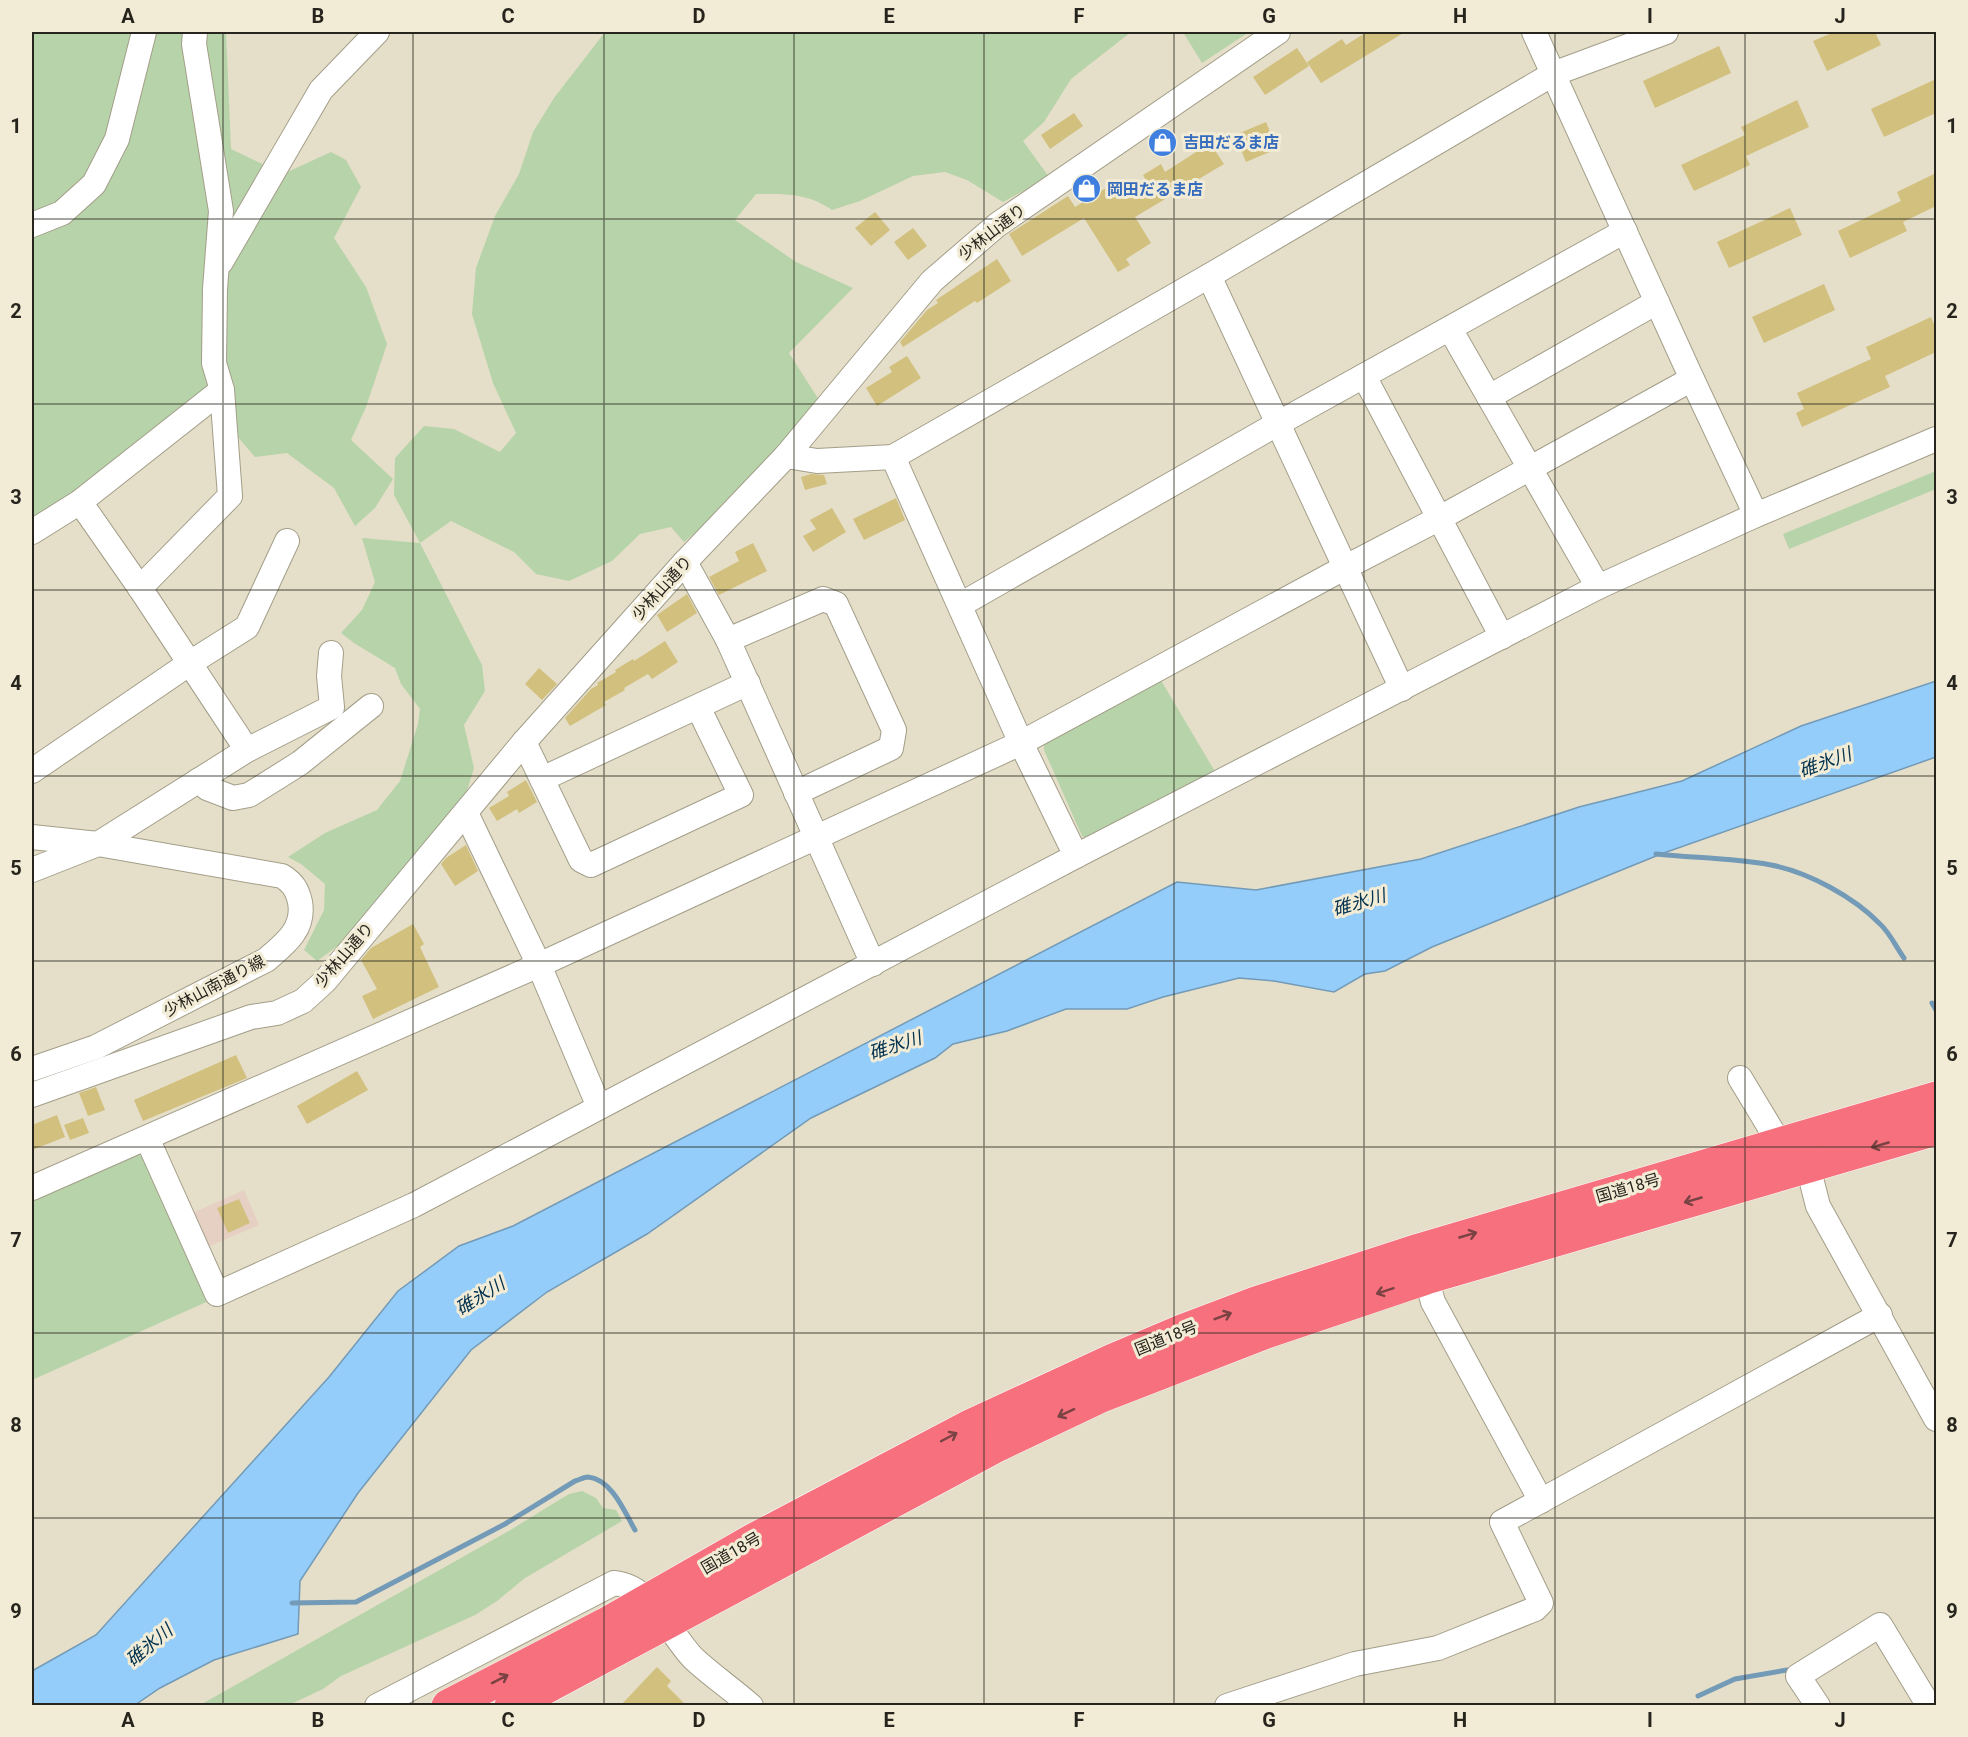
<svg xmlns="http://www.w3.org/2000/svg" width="1968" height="1737" font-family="Roboto,'Noto Sans JP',sans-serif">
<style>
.industrial{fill:#e6d0c3}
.green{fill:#b6d3a9}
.water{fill:#94cdf9;stroke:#739ab7;stroke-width:1.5}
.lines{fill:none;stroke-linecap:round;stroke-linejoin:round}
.stream{stroke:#739ab7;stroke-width:5}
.building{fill:#d2c07f}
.minor-casing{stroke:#a39e89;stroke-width:26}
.highway-casing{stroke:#fff;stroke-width:34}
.minor{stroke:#fff;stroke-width:24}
.highway{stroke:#f6707d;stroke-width:33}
.oneway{stroke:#794243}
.grid{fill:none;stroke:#26241c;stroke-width:1.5;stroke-opacity:0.55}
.labels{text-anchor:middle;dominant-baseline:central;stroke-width:6;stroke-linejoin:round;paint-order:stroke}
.shop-label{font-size:16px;font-weight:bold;fill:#366cbe;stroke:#f2ecd6;text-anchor:start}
.street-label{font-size:16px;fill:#26241c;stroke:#f2ecd6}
.water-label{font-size:18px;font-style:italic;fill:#03324f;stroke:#f2ecd6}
.neatline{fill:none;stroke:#26241c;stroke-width:2}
.grid-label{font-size:20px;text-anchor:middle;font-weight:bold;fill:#26241c}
</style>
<rect width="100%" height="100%" fill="#e5dfc9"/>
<polygon class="industrial" points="244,1190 259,1225 203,1249 188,1215"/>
<g class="green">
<polygon points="32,32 226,32 231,149 283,174 331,152 346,160 361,187 334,238 366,287 387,344 366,407 351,440 393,479 375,508 355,526 334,488 287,453 255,457 231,429 230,378 32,524"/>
<path d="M 605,32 L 1131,32 L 1071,79 L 1044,122 L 1023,141 L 1049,177 L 1003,202 L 967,180 L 945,172 L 913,176 L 860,201 L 832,210 C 808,193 785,194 756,194 L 735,220 L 796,262 L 853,288 L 789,353 L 819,400 C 777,451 735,500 684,542 L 671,527 L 640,534 L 612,561 L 569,581 L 536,574 L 514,552 L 451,521 L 420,543 L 482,665 L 485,691 L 464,725 L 474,768 L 466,794 L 339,945 L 317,961 L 304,950 L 324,910 L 325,884 L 301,864 L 288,857 L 325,833 L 377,810 L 400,781 L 418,724 L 420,709 L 401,684 L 395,668 L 354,643 L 341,633 L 362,610 L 375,582 L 362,538 L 420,543 L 394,495 L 395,458 L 424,426 L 454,429 L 500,452 L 516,433 L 493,383 L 472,314 L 476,268 L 495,216 L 519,174 L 533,132 L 554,98 Z"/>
<polygon points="1183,32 1249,32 1202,63"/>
<polygon points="1936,471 1936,489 1789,549 1783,534"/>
<polygon points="1159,677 1217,775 1093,841 1082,836 1044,750 1044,738"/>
<polygon points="136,1154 147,1158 213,1299 32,1380 32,1201"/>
<polygon points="582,1491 596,1498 603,1508 616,1510 622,1521 525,1578 497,1601 475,1615 341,1676 323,1689 289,1705 200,1705 507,1532 569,1494"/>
</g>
<polygon class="water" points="1936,681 1936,757 1661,854 1432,947 1385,971 1365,974 1334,992 1274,981 1239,978 1163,997 1127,1009 1066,1009 1007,1031 953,1044 935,1058 811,1118 647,1234 547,1292 471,1350 358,1493 300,1581 298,1634 214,1660 160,1688 135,1705 32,1705 32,1671 96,1635 329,1377 398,1291 459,1246 513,1226 1177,882 1256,890 1421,859 1579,807 1682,781 1801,726"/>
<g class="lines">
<g class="stream">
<path d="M 1656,854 C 1694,858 1733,858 1771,865 C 1808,872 1854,897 1880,924 C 1890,933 1896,947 1904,958"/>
<polyline points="1932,1003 1936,1010"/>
<path d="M 292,1603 L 356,1602 L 505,1524 L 575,1481 C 579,1480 584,1477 588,1477 C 612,1479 625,1513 635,1530"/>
<polyline points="1698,1696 1735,1679 1787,1670"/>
</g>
</g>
<g class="building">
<polygon points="1367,32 1405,32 1321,83 1307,62 1342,39 1346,45"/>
<polygon points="1834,32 1875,32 1881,45 1827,71 1813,41"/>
<polygon points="1719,46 1731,73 1655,108 1643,81"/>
<polygon points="1297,48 1309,66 1265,95 1253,77"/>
<polygon points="1936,79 1936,113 1884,137 1871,109"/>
<polygon points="1797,100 1809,127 1746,156 1750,165 1694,191 1681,165 1745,135 1741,127"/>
<polygon points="1074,113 1083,126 1050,149 1041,135"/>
<polygon points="1266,122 1277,149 1246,162 1235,135"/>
<polygon points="1210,143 1224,164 1135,217 1151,243 1126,259 1130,265 1118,272 1084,218 1022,256 1009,234 1068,196 1075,207 1114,183 1124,199 1148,184 1143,175 1161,164 1165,172"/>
<polygon points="1936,173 1936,206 1903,222 1907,231 1850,258 1838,231 1901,201 1897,192"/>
<polygon points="1790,208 1802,235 1729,268 1717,242"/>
<polygon points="875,212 890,230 871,246 855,228"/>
<polygon points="913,228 927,246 908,260 894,242"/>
<polygon points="997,259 1011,281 977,303 975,301 903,347 900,342 927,310 938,303 936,300"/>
<polygon points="1824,284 1835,310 1764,343 1752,317"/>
<polygon points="1931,317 1936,329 1936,352 1885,376 1890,387 1802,427 1796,413 1804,409 1797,393 1871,359 1866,347"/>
<polygon points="907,356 921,378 877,406 866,388 892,372 889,367"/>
<polygon points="811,474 824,475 827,484 805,490 801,477"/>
<polygon points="896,498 905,520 864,540 853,519"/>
<polygon points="832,508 846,532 813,552 803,536 816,529 810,520"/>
<polygon points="753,543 767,571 719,595 709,577 739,561 735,552"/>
<polygon points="687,594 697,613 667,632 657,615"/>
<polygon points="665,641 678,662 652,679 648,674 624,688 625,690 604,702 606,705 570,726 565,718 591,689 598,685 597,683 616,672 615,670 633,659 634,661"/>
<polygon points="539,668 557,684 542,700 525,684"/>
<polygon points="526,780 537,802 519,813 517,809 497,821 489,808 509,796 507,792"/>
<polygon points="466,845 478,871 455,886 441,864 446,858"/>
<polygon points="413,924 424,944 420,947 439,987 373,1019 362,996 377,989 361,960 371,948"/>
<polygon points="236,1055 247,1078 143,1121 134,1100"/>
<polygon points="357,1071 368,1090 307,1124 297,1106"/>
<polygon points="96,1087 105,1110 88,1116 79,1093"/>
<polygon points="57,1115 65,1137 32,1150 32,1125"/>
<polygon points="83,1118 89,1133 70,1140 64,1125"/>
<polygon points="239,1199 250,1223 228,1233 217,1208"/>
<polygon points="657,1667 671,1681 667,1686 687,1706 620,1706"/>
</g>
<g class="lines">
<defs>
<g id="minor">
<polyline points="1534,32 1692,379 1756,515"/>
<polyline points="32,225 62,213 94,184 117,139 144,32"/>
<polyline points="221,262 321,90 377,32"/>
<polyline points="1209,276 1402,689"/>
<polyline points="1450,329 1598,587"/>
<polyline points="1364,376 1502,637"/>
<polyline points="1489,397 1657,302"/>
<polyline points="786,456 817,461 893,457 1209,276 1553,74 1666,32"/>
<polyline points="893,457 1021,743 1076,856"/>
<polyline points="80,502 140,588 247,750"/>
<polyline points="32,532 80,502 222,390"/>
<polyline points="685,562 728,640 873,964"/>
<polyline points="140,588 230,496 222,390 214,363 215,289 221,211 194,44 195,32"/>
<polyline points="960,605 1277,424 1625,231"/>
<polyline points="728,640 823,599 836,604 894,730 891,748 796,793"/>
<polyline points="524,742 581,860 591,865 741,795 698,707"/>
<polyline points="32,771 190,663 247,627 287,541"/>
<polyline points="542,779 748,683"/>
<polyline points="199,780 207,788 233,798 249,795 300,763 371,706"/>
<polyline points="466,813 539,965 599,1107"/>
<path d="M 32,837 L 98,844 L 282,876 C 293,883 297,889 300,902 C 305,929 285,944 266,960 L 96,1047 L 32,1069"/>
<polyline points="32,870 98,844 247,750 332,707 329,676 331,653"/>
<polyline points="1740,1078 1772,1131 1776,1145"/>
<polyline points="32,1095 251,1017 277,1013 303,1001 325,981 524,742 685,562 786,456 932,281 997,225 1278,32"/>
<polyline points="147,1138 217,1294 414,1205 1076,856 1598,587 1756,515 1936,439"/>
<polyline points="1804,1151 1818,1206 1936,1419"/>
<polyline points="32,1188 539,965 1021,743 1344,568 1438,519 1692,379"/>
<polyline points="1422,1262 1433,1302 1541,1501"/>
<path d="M 377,1706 L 614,1583 C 651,1586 670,1634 693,1658 C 711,1675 732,1689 751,1706"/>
<polyline points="1227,1706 1355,1664 1438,1648 1535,1609 1541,1603 1502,1522 1880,1315"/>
<polyline points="1818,1706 1798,1676 1880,1625 1929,1706"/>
</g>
<g id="highway">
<polyline points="448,1706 606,1624 753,1540 968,1427 1111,1361 1182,1331 1256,1303 1419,1250 1936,1098"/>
<polyline points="511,1706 998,1445 1101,1396 1266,1332 1426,1278 1936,1129"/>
</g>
</defs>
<use href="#minor" class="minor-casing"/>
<use href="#highway" class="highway-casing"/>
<use href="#minor" class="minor"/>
<use href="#highway" class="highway"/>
</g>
<defs><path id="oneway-shaft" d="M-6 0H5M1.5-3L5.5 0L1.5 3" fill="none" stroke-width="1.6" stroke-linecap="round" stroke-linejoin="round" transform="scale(1.5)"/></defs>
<g class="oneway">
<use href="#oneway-shaft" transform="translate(1880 1145) rotate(164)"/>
<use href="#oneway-shaft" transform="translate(1693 1200) rotate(164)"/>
<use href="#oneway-shaft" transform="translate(1468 1235) rotate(-16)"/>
<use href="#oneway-shaft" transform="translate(1385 1291) rotate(162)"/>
<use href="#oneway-shaft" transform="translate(1223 1316) rotate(-21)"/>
<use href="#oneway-shaft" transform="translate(1066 1413) rotate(155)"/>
<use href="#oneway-shaft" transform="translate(949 1437) rotate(-28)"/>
<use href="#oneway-shaft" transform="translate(500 1679) rotate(-27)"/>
</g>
<path class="grid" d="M 223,32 L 223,1706M 413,32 L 413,1706M 604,32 L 604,1706M 794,32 L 794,1706M 984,32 L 984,1706M 1174,32 L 1174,1706M 1364,32 L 1364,1706M 1555,32 L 1555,1706M 1745,32 L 1745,1706M 32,219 L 1936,219M 32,404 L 1936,404M 32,590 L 1936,590M 32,776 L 1936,776M 32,961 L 1936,961M 32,1147 L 1936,1147M 32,1333 L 1936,1333M 32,1518 L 1936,1518"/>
<defs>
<symbol id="shop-disc" viewBox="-11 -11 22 22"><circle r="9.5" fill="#3f7fe0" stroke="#f2ecd6"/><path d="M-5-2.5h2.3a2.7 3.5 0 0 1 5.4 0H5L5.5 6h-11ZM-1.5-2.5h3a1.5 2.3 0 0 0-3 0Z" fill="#fff"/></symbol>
</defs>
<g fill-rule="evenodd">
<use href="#shop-disc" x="1146" y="126" width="33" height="33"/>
<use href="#shop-disc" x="1070" y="172" width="33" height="33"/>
</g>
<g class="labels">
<g class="shop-label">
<text x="1183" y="142">吉田だるま店</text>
<text x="1107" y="189">岡田だるま店</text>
</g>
<g class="street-label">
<text transform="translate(992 232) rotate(-38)">少林山通り</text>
<text transform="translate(662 588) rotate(-48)">少林山通り</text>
<text transform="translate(344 955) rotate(-49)">少林山通り</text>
<text transform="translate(214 986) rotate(-28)">少林山南通り線</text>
<text transform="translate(1628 1188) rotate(-16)">国道18号</text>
<text transform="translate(1166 1338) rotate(-22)">国道18号</text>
<text transform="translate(731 1553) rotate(-30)">国道18号</text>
</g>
<g class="water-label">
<text transform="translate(1825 762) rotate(-20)">碓氷川</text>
<text transform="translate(1359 902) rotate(-16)">碓氷川</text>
<text transform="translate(895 1045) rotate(-18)">碓氷川</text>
<text transform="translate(480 1296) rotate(-32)">碓氷川</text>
<text transform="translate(149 1645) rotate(-40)">碓氷川</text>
</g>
</g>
<rect width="1968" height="1737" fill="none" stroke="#f2ecd6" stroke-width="66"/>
<rect x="33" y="33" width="1902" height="1671" class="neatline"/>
<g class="grid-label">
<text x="128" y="23">A</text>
<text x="318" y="23">B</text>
<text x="508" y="23">C</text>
<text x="699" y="23">D</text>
<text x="889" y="23">E</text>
<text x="1079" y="23">F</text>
<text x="1269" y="23">G</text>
<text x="1460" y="23">H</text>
<text x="1650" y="23">I</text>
<text x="1840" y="23">J</text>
<text x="16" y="133">1</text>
<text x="1952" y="133">1</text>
<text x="16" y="318">2</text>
<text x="1952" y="318">2</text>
<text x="16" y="504">3</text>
<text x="1952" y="504">3</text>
<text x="16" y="690">4</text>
<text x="1952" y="690">4</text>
<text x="16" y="875">5</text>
<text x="1952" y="875">5</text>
<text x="16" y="1061">6</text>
<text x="1952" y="1061">6</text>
<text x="16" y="1247">7</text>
<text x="1952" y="1247">7</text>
<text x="16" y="1432">8</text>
<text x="1952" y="1432">8</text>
<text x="16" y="1618">9</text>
<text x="1952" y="1618">9</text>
<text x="128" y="1727">A</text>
<text x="318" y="1727">B</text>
<text x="508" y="1727">C</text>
<text x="699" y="1727">D</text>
<text x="889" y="1727">E</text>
<text x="1079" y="1727">F</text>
<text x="1269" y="1727">G</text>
<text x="1460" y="1727">H</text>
<text x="1650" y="1727">I</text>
<text x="1840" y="1727">J</text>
</g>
</svg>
